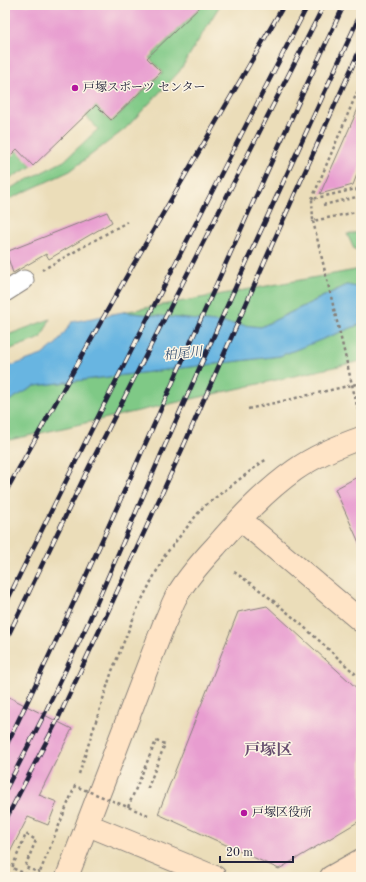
<svg xmlns="http://www.w3.org/2000/svg" width="366" height="882" font-family="'Old Standard TT','Noto Serif JP',serif">
<style>
.green{fill:#7fc986;stroke:#507660}
.water{fill:#68b5e1;stroke:#456c8e}
.building{fill:#e89dd0}
.lines{fill:none;stroke-linecap:round;stroke-linejoin:round}
.street-casing{stroke:#86807a;stroke-width:21}
.secondary-casing{stroke:#86807a;stroke-width:24}
.path{stroke:#86807a;stroke-width:2.5;stroke-dasharray:3 3;stroke-linecap:butt}
.street{stroke:#fff;stroke-width:19}
.secondary{stroke:#ffe4c6;stroke-width:22}
.rail-casing{stroke:#22223b;stroke-width:4.5}
.rail{stroke:#fcf5e5;stroke-width:3;stroke-dasharray:9;stroke-linecap:butt}
.path-bridge{stroke:#86807a;stroke-width:2.5;stroke-dasharray:3 3;stroke-linecap:butt}
.poi-dot{fill:#b5179e;stroke:#fcf5e5;stroke-width:1.5}
.labels{text-anchor:middle;dominant-baseline:central;stroke-width:3;stroke-linejoin:round;paint-order:stroke}
.poi-label{font-size:12px;fill:#22223b;stroke:#fcf5e5;text-anchor:start}
.water-label{font-size:13px;font-style:italic;fill:#3a5575;stroke:#fcf5e5}
.district-label{font-size:16px;font-weight:bold;fill:#674d6f;stroke:#fcf5e5}
</style>
<rect width="100%" height="100%" fill="#fcf5e5"/>
<filter id="ink" filterUnits="userSpaceOnUse"><feTurbulence type="fractalNoise" baseFrequency=".025" numOctaves="2"/><feDisplacementMap in="SourceGraphic" scale="8" xChannelSelector="R" yChannelSelector="G"/><feConvolveMatrix kernelMatrix="1 2 1 2 8 2 1 2 1" color-interpolation-filters="sRGB"/></filter>
<filter id="wash" filterUnits="userSpaceOnUse"><feTurbulence type="fractalNoise" baseFrequency=".012" numOctaves="4" result="noise"/><feDisplacementMap in="SourceGraphic" scale="16" xChannelSelector="R" yChannelSelector="G"/><feGaussianBlur stdDeviation="0.9" result="paint"/><feColorMatrix in="noise" values="0 0 0 0 0 0 0 0 0 0 0 0 0 0 0 0 0 1.4 0 .05"/><feComposite in="paint" operator="in"/></filter>
<g filter="url(#wash)">
<rect width="100%" height="100%" fill="#ebddb9"/>
<g class="green">
<polygon points="203,5 220,5 179,72 125,129 70,171 5,201 5,191 64,161 98,129 86,116 96,106 111,122 163,72 149,58"/>
<polygon points="17,151 32,166 5,181 5,163"/>
<polygon points="361,232 361,252 354,249 347,234"/>
<polygon points="361,269 361,288 346,285 261,327 123,312"/>
<polygon points="50,319 41,338 5,351 5,336"/>
<polygon points="361,324 361,361 5,441 5,403 35,386 280,356"/>
</g>
<polygon class="water" points="347,285 361,288 361,324 280,356 35,386 5,403 5,368 42,355 57,343 72,322 123,312 261,327"/>
<g id="blocks">
<g class="building">
<polygon points="5,5 202,5 147,58 161,72 111,120 96,105 33,166 17,149 5,161"/>
<polygon points="361,102 361,164 353,185 320,194"/>
<polygon points="107,212 112,222 49,259 46,254 13,273 6,252"/>
<polygon points="361,475 361,547 335,489"/>
<polygon points="267,606 361,692 361,820 279,869 158,814 238,612"/>
<polygon points="5,695 72,729 39,795 57,802 48,825 28,817 5,862"/>
</g>
</g>
</g>
<g filter="url(#ink)">
<use href="#blocks" fill-opacity="0" stroke="#86807a" stroke-width="1"/>
<g class="lines">
<defs>
<polyline id="street" points="5,292 24,280"/>
<g id="secondary">
<polyline points="240,519 361,621"/>
<polyline points="88,825 215,877"/>
<path d="M 67,877 L 164,624 C 168,616 171,607 175,599 C 185,580 201,562 216,546 C 240,518 265,491 295,470 C 315,456 338,446 361,438"/>
<polyline points="331,877 361,860"/>
</g>
</defs>
<use href="#street" class="street-casing"/>
<use href="#secondary" class="secondary-casing"/>
<g class="path">
<polyline points="359,197 356,189 312,199 313,221 361,211"/>
<polyline points="312,199 361,83"/>
<polyline points="323,205 361,196"/>
<polyline points="42,270 127,222"/>
<polyline points="248,409 361,383"/>
<path d="M 234,572 C 280,602 320,642 361,679"/>
<polyline points="79,774 112,671 138,607 165,555 203,507 261,463 267,459"/>
<polyline points="128,807 156,741 165,744 147,790"/>
<polyline points="33,877 12,868 26,834 36,840 25,867 40,873"/>
</g>
<use href="#street" class="street"/>
<use href="#secondary" class="secondary"/>
<defs>
<g id="rail">
<polyline points="5,493 125,279 284,5"/>
<path d="M 5,605 C 103,404 205,204 308,5"/>
<polyline points="5,642 89,467 324,5"/>
<path d="M 5,748 C 124,503 227,251 344,5"/>
<polyline points="5,791 44,715 88,623 163,450 252,250 361,13"/>
<polyline points="5,821 57,721 100,629 184,445 272,245 361,47"/>
</g>
</defs>
<use href="#rail" class="rail-casing"/>
<use href="#rail" class="rail"/>
<g class="path-bridge">
<polyline points="313,221 360,418"/>
<polyline points="38,877 75,786 148,815"/>
</g>
</g>
</g>
<g class="poi-dot">
<circle cx="75" cy="88" r="4"/>
<circle cx="244" cy="813" r="4"/>
</g>
<g class="labels">
<g class="poi-label">
<text x="83" y="88">戸塚スポーツ センター</text>
<text x="252" y="813">戸塚区役所</text>
</g>
<g class="water-label">
<text transform="translate(183 354) rotate(-6)">柏尾川</text>
</g>
<g class="district-label">
<text x="268" y="751">戸塚区</text>
</g>
</g>
<rect width="366" height="882" fill="none" stroke="#fcf5e5" stroke-width="20"/>
<path d="M220 856v6h73v-6" fill="none" stroke="#22223b" stroke-width="2"/>
<text x="226" y="856" font-size="12" fill="#22223b" stroke="#fcf5e5" stroke-width="3" paint-order="stroke">20 m</text>
</svg>
